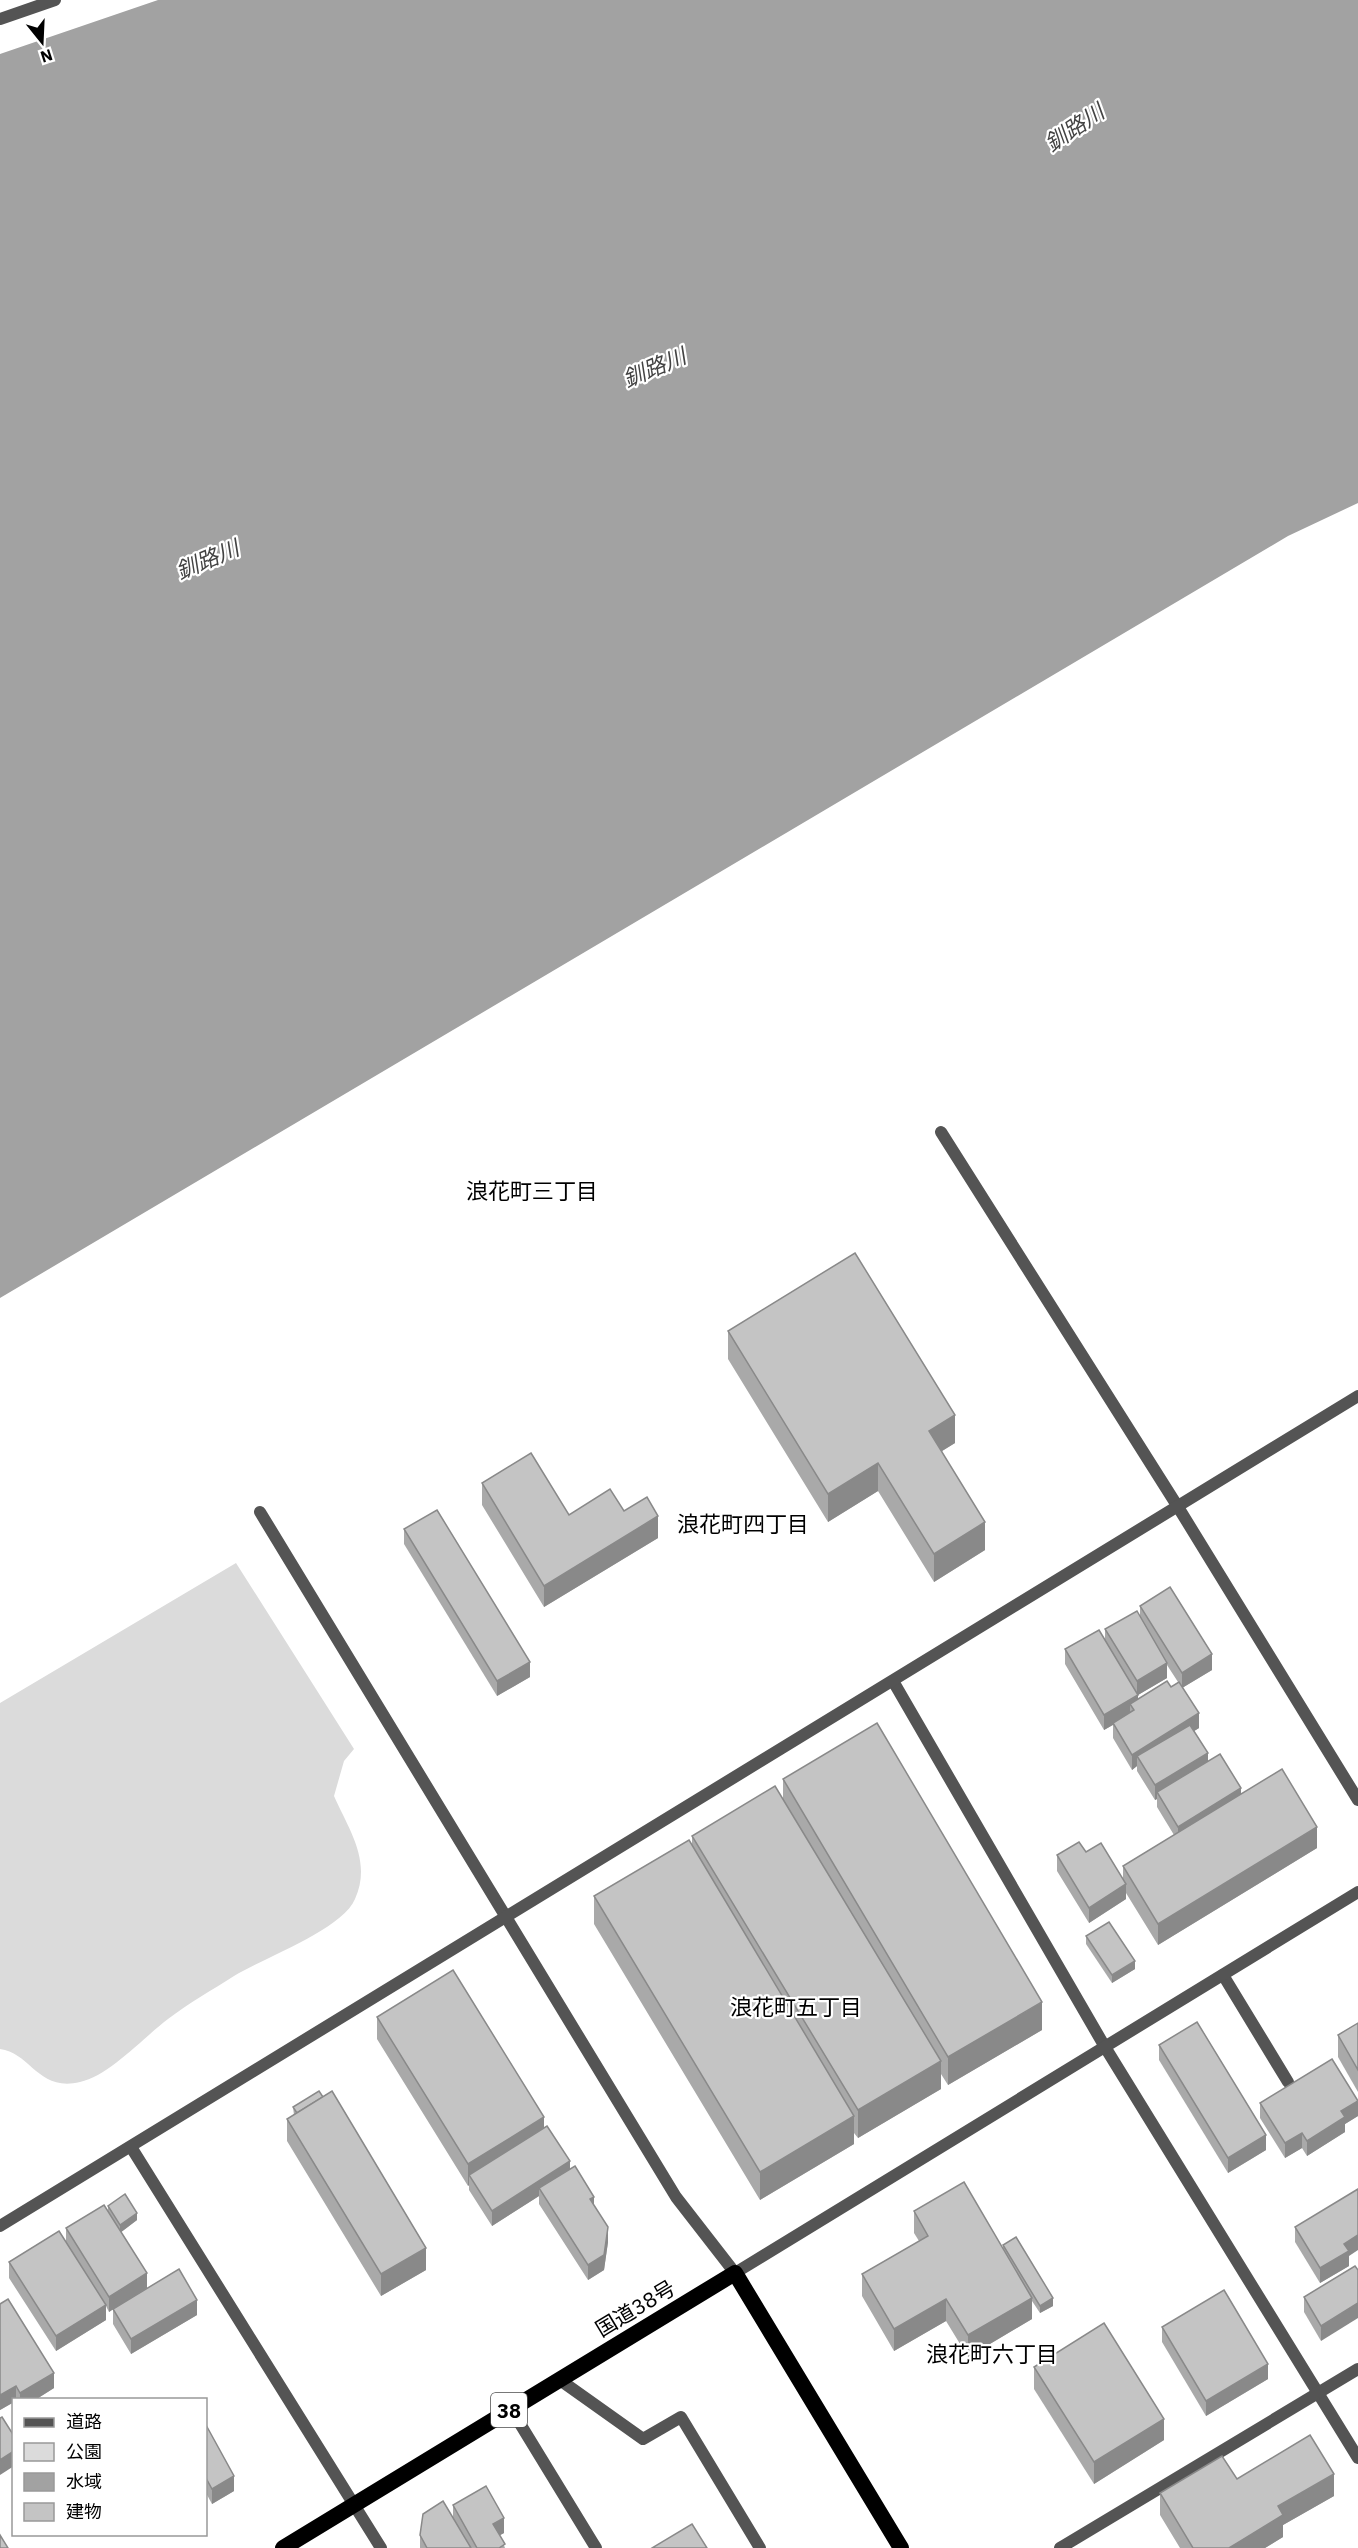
<svg xmlns="http://www.w3.org/2000/svg" width="1358" height="2548" font-family="'IBM Plex Sans','Noto Sans JP',sans-serif">
<style>
.green{fill:#dbdbdb}
.water{fill:#a2a2a2}
.lines{fill:none;stroke-linecap:round;stroke-linejoin:round}
.service{stroke:#545454;stroke-width:12}
.minor{stroke:#545454;stroke-width:12}
.tertiary{stroke:#545454;stroke-width:12}
.trunk{stroke:#000;stroke-width:16}
.wall{fill:#a9a9a9;fill-rule:evenodd}
.shaded-wall{fill:#898989}
.building{fill:#c4c4c4;stroke:#898989;stroke-width:1.5}
.labels{text-anchor:middle;dominant-baseline:central;stroke-width:4.5;stroke-linejoin:round;paint-order:stroke}
.shield{fill:#fff;stroke:#4c4c4c;stroke-width:1.5}
.shield-label{font-size:20px;font-weight:bold;fill:#000}
.street-label{font-size:21px;fill:#000;stroke:#fff}
.water-label{font-size:22px;font-style:italic;fill:#434343;stroke:#fff}
.neighbourhood-label{font-size:22px;fill:#000;stroke:#fff}
</style>
<rect width="100%" height="100%" fill="#fff"/>
<path class="green" d="M 236,1563 L 354,1749 L 344,1761 L 334,1796 C 349,1830 372,1861 355,1899 C 342,1930 263,1958 234,1976 C 212,1990 189,2003 168,2019 C 144,2037 109,2076 80,2082 C 38,2092 31,2053 0,2049 L 0,1703 Z"/>
<polygon class="water" points="158,0 1358,0 1358,503 1288,536 0,1298 0,54"/>
<g class="lines">
<g class="service">
<polyline points="0,19 55,0"/>
<polyline points="1223,1975 1288,2082"/>
<polyline points="560,2380 643,2439 681,2417 760,2548"/>
<polyline points="511,2409 596,2548"/>
</g>
<g class="minor">
<polyline points="941,1132 1178,1507 1358,1800"/>
<polyline points="260,1512 676,2197 735,2273"/>
<polyline points="893,1681 1105,2047 1358,2458"/>
<polyline points="131,2147 381,2548"/>
<polyline points="1060,2548 1358,2369"/>
</g>
<g class="tertiary">
<polyline points="0,2226 1358,1396"/>
<polyline points="735,2273 1358,1892"/>
</g>
<polyline class="trunk" points="283,2548 735,2273 901,2548"/>
</g>
<g class="wall">
<polygon points="728,1331 955,1443 942,1451 985,1550 934,1582 878,1491 828,1522 728,1359"/>
<polygon points="482,1483 569,1515 624,1511 658,1538 544,1607 482,1505"/>
<polygon points="404,1529 530,1677 497,1696 404,1544"/>
<path d="M 1140,1606 L 1212,1670 L 1182,1688 L 1199,1728 L 1194,1731 L 1208,1761 L 1241,1794 L 1317,1848 L 1158,1945 L 1126,1893 L 1126,1899 L 1089,1923 L 1057,1871 L 1057,1855 L 1086,1852 L 1123,1879 L 1123,1866 L 1174,1835 L 1157,1807 L 1157,1799 L 1155,1800 L 1137,1771 L 1137,1766 L 1132,1770 L 1113,1738 L 1113,1725 L 1104,1730 L 1065,1664 L 1065,1649 L 1105,1640 L 1105,1629 L 1140,1616 ZM 1167,1665 L 1178,1682 L 1171,1687 L 1138,1699 L 1138,1695 L 1167,1678 Z"/>
<polygon points="783,1779 1042,2030 948,2085 941,2074 941,2089 858,2138 854,2133 854,2144 760,2200 594,1924 594,1896 692,1846 692,1836 783,1798"/>
<polygon points="1086,1936 1135,1969 1112,1983 1086,1944"/>
<polygon points="377,2017 544,2128 594,2206 608,2242 604,2270 588,2280 539,2204 539,2196 492,2226 469,2190 469,2185 468,2186 377,2039"/>
<polygon points="1358,2023 1358,2092 1338,2057 1338,2035"/>
<polygon points="1159,2045 1266,2150 1228,2173 1159,2060"/>
<polygon points="1260,2103 1358,2116 1345,2124 1345,2132 1307,2156 1302,2148 1285,2158 1260,2118"/>
<polygon points="293,2107 426,2270 381,2296 287,2141 287,2119 294,2115"/>
<polygon points="108,2206 137,2220 121,2232 147,2288 197,2315 131,2354 113,2324 113,2309 109,2312 106,2306 106,2320 56,2351 9,2278 9,2262 66,2243 66,2228 108,2211"/>
<polygon points="914,2211 1003,2248 1003,2245 1053,2306 1040,2313 1032,2301 1032,2319 968,2357 946,2321 894,2351 862,2296 862,2274 919,2241 914,2233"/>
<polygon points="1295,2227 1349,2256 1349,2266 1320,2283 1295,2242"/>
<polygon points="1355,2266 1321,2341 1304,2312 1304,2297"/>
<polygon points="0,2304 54,2388 35,2400 14,2400 14,2402 0,2410"/>
<polygon points="1162,2327 1268,2379 1206,2416 1162,2342"/>
<polygon points="1034,2367 1164,2440 1094,2484 1034,2389"/>
<polygon points="206,2425 234,2491 212,2504 206,2493"/>
<polygon points="1237,2479 1334,2496 1283,2525 1283,2537 1265,2548 1180,2548 1160,2515 1160,2493"/>
<polygon points="453,2505 504,2533 500,2535 505,2548 420,2548 420,2535 453,2517"/>
</g>
<g class="shaded-wall">
<polygon points="955,1415 955,1443 929,1459 929,1431"/>
<polygon points="878,1463 878,1491 828,1522 828,1494"/>
<polygon points="658,1516 658,1538 544,1607 544,1586"/>
<polygon points="985,1522 985,1550 934,1582 934,1554"/>
<polygon points="1212,1654 1212,1670 1182,1688 1182,1673"/>
<polygon points="530,1662 530,1677 497,1696 497,1681"/>
<polygon points="1167,1663 1167,1678 1138,1695 1138,1710 1130,1704 1130,1715 1104,1730 1104,1715 1137,1696 1137,1681"/>
<polygon points="1199,1713 1199,1728 1142,1764 1137,1756 1137,1766 1132,1770 1132,1755"/>
<polygon points="1208,1753 1208,1768 1157,1792 1157,1799 1155,1800 1155,1785"/>
<polygon points="1241,1788 1241,1803 1178,1842 1178,1827"/>
<polygon points="1317,1827 1317,1848 1158,1945 1158,1924"/>
<polygon points="1126,1884 1126,1899 1089,1923 1089,1908"/>
<polygon points="1135,1961 1135,1969 1112,1983 1112,1975"/>
<polygon points="1042,2002 1042,2030 948,2085 948,2057"/>
<polygon points="941,2061 941,2089 858,2138 858,2110"/>
<polygon points="1358,2101 1358,2116 1345,2124 1345,2132 1307,2156 1307,2141 1341,2111"/>
<polygon points="854,2116 854,2144 760,2200 760,2172"/>
<polygon points="544,2117 544,2139 469,2175 469,2185 468,2186 468,2164"/>
<polygon points="1302,2133 1302,2148 1285,2158 1285,2143"/>
<polygon points="1266,2135 1266,2150 1228,2173 1228,2158"/>
<polygon points="570,2161 570,2176 539,2188 539,2196 492,2226 492,2211"/>
<polygon points="594,2197 594,2212 590,2199"/>
<polygon points="137,2213 137,2220 120,2233 120,2225"/>
<polygon points="608,2227 608,2242 604,2270 588,2280 588,2265"/>
<polygon points="1358,2235 1358,2250 1349,2256 1349,2266 1320,2283 1320,2268 1344,2244"/>
<polygon points="426,2248 426,2270 381,2296 381,2274"/>
<polygon points="147,2273 147,2288 109,2312 109,2297"/>
<polygon points="1032,2298 1032,2319 968,2357 968,2335"/>
<polygon points="1053,2298 1053,2306 1040,2313 1040,2306"/>
<polygon points="946,2299 946,2321 894,2351 894,2329"/>
<polygon points="197,2300 197,2315 131,2354 131,2339"/>
<polygon points="1358,2303 1358,2318 1321,2341 1321,2326"/>
<polygon points="106,2305 106,2320 56,2351 56,2336"/>
<polygon points="1268,2364 1268,2379 1206,2416 1206,2401"/>
<polygon points="54,2373 54,2388 35,2400 20,2400 20,2393"/>
<polygon points="16,2386 16,2400 14,2400 14,2402 0,2410 0,2395"/>
<polygon points="1164,2419 1164,2440 1094,2484 1094,2462"/>
<polygon points="14,2451 14,2466 0,2475 0,2460"/>
<polygon points="1334,2474 1334,2496 1283,2525 1283,2537 1265,2548 1229,2548 1278,2506"/>
<polygon points="234,2476 234,2491 212,2504 212,2489"/>
<polygon points="504,2518 504,2533 493,2539 493,2524"/>
</g>
<g class="building">
<polygon points="855,1253 955,1415 929,1431 985,1522 934,1554 878,1463 828,1494 728,1331"/>
<polygon points="531,1453 569,1515 610,1489 624,1511 647,1497 658,1516 544,1586 482,1483"/>
<polygon points="437,1510 530,1662 497,1681 404,1529"/>
<polygon points="1170,1587 1212,1654 1182,1673 1140,1606"/>
<polygon points="1137,1611 1167,1663 1137,1681 1105,1629"/>
<polygon points="1099,1630 1138,1695 1104,1715 1065,1649"/>
<polygon points="1167,1681 1171,1687 1179,1682 1199,1713 1132,1755 1113,1723 1134,1710 1130,1704"/>
<polygon points="877,1723 1042,2002 948,2057 783,1779"/>
<polygon points="1190,1725 1208,1753 1155,1785 1137,1756"/>
<polygon points="1220,1754 1241,1788 1178,1827 1157,1792"/>
<polygon points="1282,1769 1317,1827 1158,1924 1123,1866"/>
<polygon points="775,1786 941,2061 858,2110 692,1836"/>
<polygon points="689,1840 854,2116 760,2172 594,1896"/>
<polygon points="1079,1842 1086,1852 1101,1843 1126,1884 1089,1908 1057,1855"/>
<polygon points="1109,1922 1135,1961 1112,1975 1086,1936"/>
<polygon points="453,1970 544,2117 468,2164 377,2017"/>
<polygon points="1197,2022 1266,2135 1228,2158 1159,2045"/>
<polygon points="1358,2023 1358,2070 1338,2035"/>
<polygon points="1332,2059 1358,2101 1341,2111 1345,2117 1307,2141 1302,2133 1285,2143 1260,2103"/>
<polygon points="319,2091 323,2097 297,2113 293,2107"/>
<polygon points="332,2091 426,2248 381,2274 287,2119"/>
<polygon points="547,2126 570,2161 492,2211 469,2175"/>
<polygon points="575,2166 594,2197 590,2199 608,2227 604,2255 588,2265 539,2188"/>
<polygon points="964,2182 1032,2298 968,2335 946,2299 894,2329 862,2274 928,2236 914,2211"/>
<polygon points="1358,2189 1358,2235 1344,2244 1349,2251 1320,2268 1295,2227"/>
<polygon points="125,2194 137,2213 120,2225 108,2206"/>
<polygon points="104,2205 147,2273 109,2297 66,2228"/>
<polygon points="59,2231 106,2305 56,2336 9,2262"/>
<polygon points="1016,2237 1053,2298 1040,2306 1003,2245"/>
<polygon points="1355,2266 1358,2270 1358,2303 1321,2326 1304,2297"/>
<polygon points="179,2269 197,2300 131,2339 113,2309"/>
<polygon points="1224,2290 1268,2364 1206,2401 1162,2327"/>
<polygon points="8,2299 54,2373 20,2393 16,2386 0,2395 0,2304"/>
<polygon points="1104,2323 1164,2419 1094,2462 1034,2367"/>
<polygon points="2,2417 14,2436 14,2451 0,2460 0,2418"/>
<polygon points="206,2425 234,2476 212,2489 206,2478"/>
<polygon points="1310,2435 1334,2474 1278,2506 1283,2515 1229,2548 1193,2548 1160,2493 1222,2456 1237,2479"/>
<polygon points="486,2486 504,2518 493,2524 505,2544 499,2548 477,2548 453,2505"/>
<polygon points="443,2501 471,2548 427,2548 420,2535 423,2514"/>
<polygon points="692,2524 707,2548 652,2548"/>
<polygon points="0,2535 8,2548 0,2548"/>
</g>
<g class="labels">
<rect class="shield" x="491" y="2393" width="36" height="34" rx="4.5"/>
<g class="shield-label">
<text x="509" y="2410">38</text>
</g>
<g class="street-label">
<text transform="translate(635 2308) rotate(-31)">国道38号</text>
</g>
<g class="water-label">
<text transform="translate(1074 127) rotate(-34)">釧路川</text>
<text transform="translate(654 367) rotate(-23)">釧路川</text>
<text transform="translate(207 559) rotate(-23)">釧路川</text>
</g>
<g class="neighbourhood-label">
<text x="532" y="1190">浪花町三丁目</text>
<text x="743" y="1523">浪花町四丁目</text>
<text x="796" y="2006">浪花町五丁目</text>
<text x="992" y="2353">浪花町六丁目</text>
</g>
</g>
<rect x="12" y="2398" width="195" height="138" fill="#ffffff" stroke="#999999" stroke-width="1.5"/>
<rect x="24" y="2418" width="30" height="9" fill="#545454" stroke="#999999" stroke-width="1.5"/>
<text x="66" y="2428" font-size="18" fill="#000000">道路</text>
<rect x="24" y="2443" width="30" height="18" fill="#dbdbdb" stroke="#999999" stroke-width="1.5"/>
<text x="66" y="2458" font-size="18" fill="#000000">公園</text>
<rect x="24" y="2473" width="30" height="18" fill="#a2a2a2" stroke="#999999" stroke-width="1.5"/>
<text x="66" y="2488" font-size="18" fill="#000000">水域</text>
<rect x="24" y="2503" width="30" height="18" fill="#c4c4c4" stroke="#999999" stroke-width="1.5"/>
<text x="66" y="2518" font-size="18" fill="#000000">建物</text>
<g transform="translate(42 42) rotate(162)" stroke="#ffffff" stroke-width="4.5" paint-order="stroke">
<path d="M0-4.5L10 22L0 15L-10 22Z" fill="#000000"/>
<text y="-9" font-size="16" font-weight="bold" text-anchor="middle" fill="#000000">N</text>
</g>
</svg>
